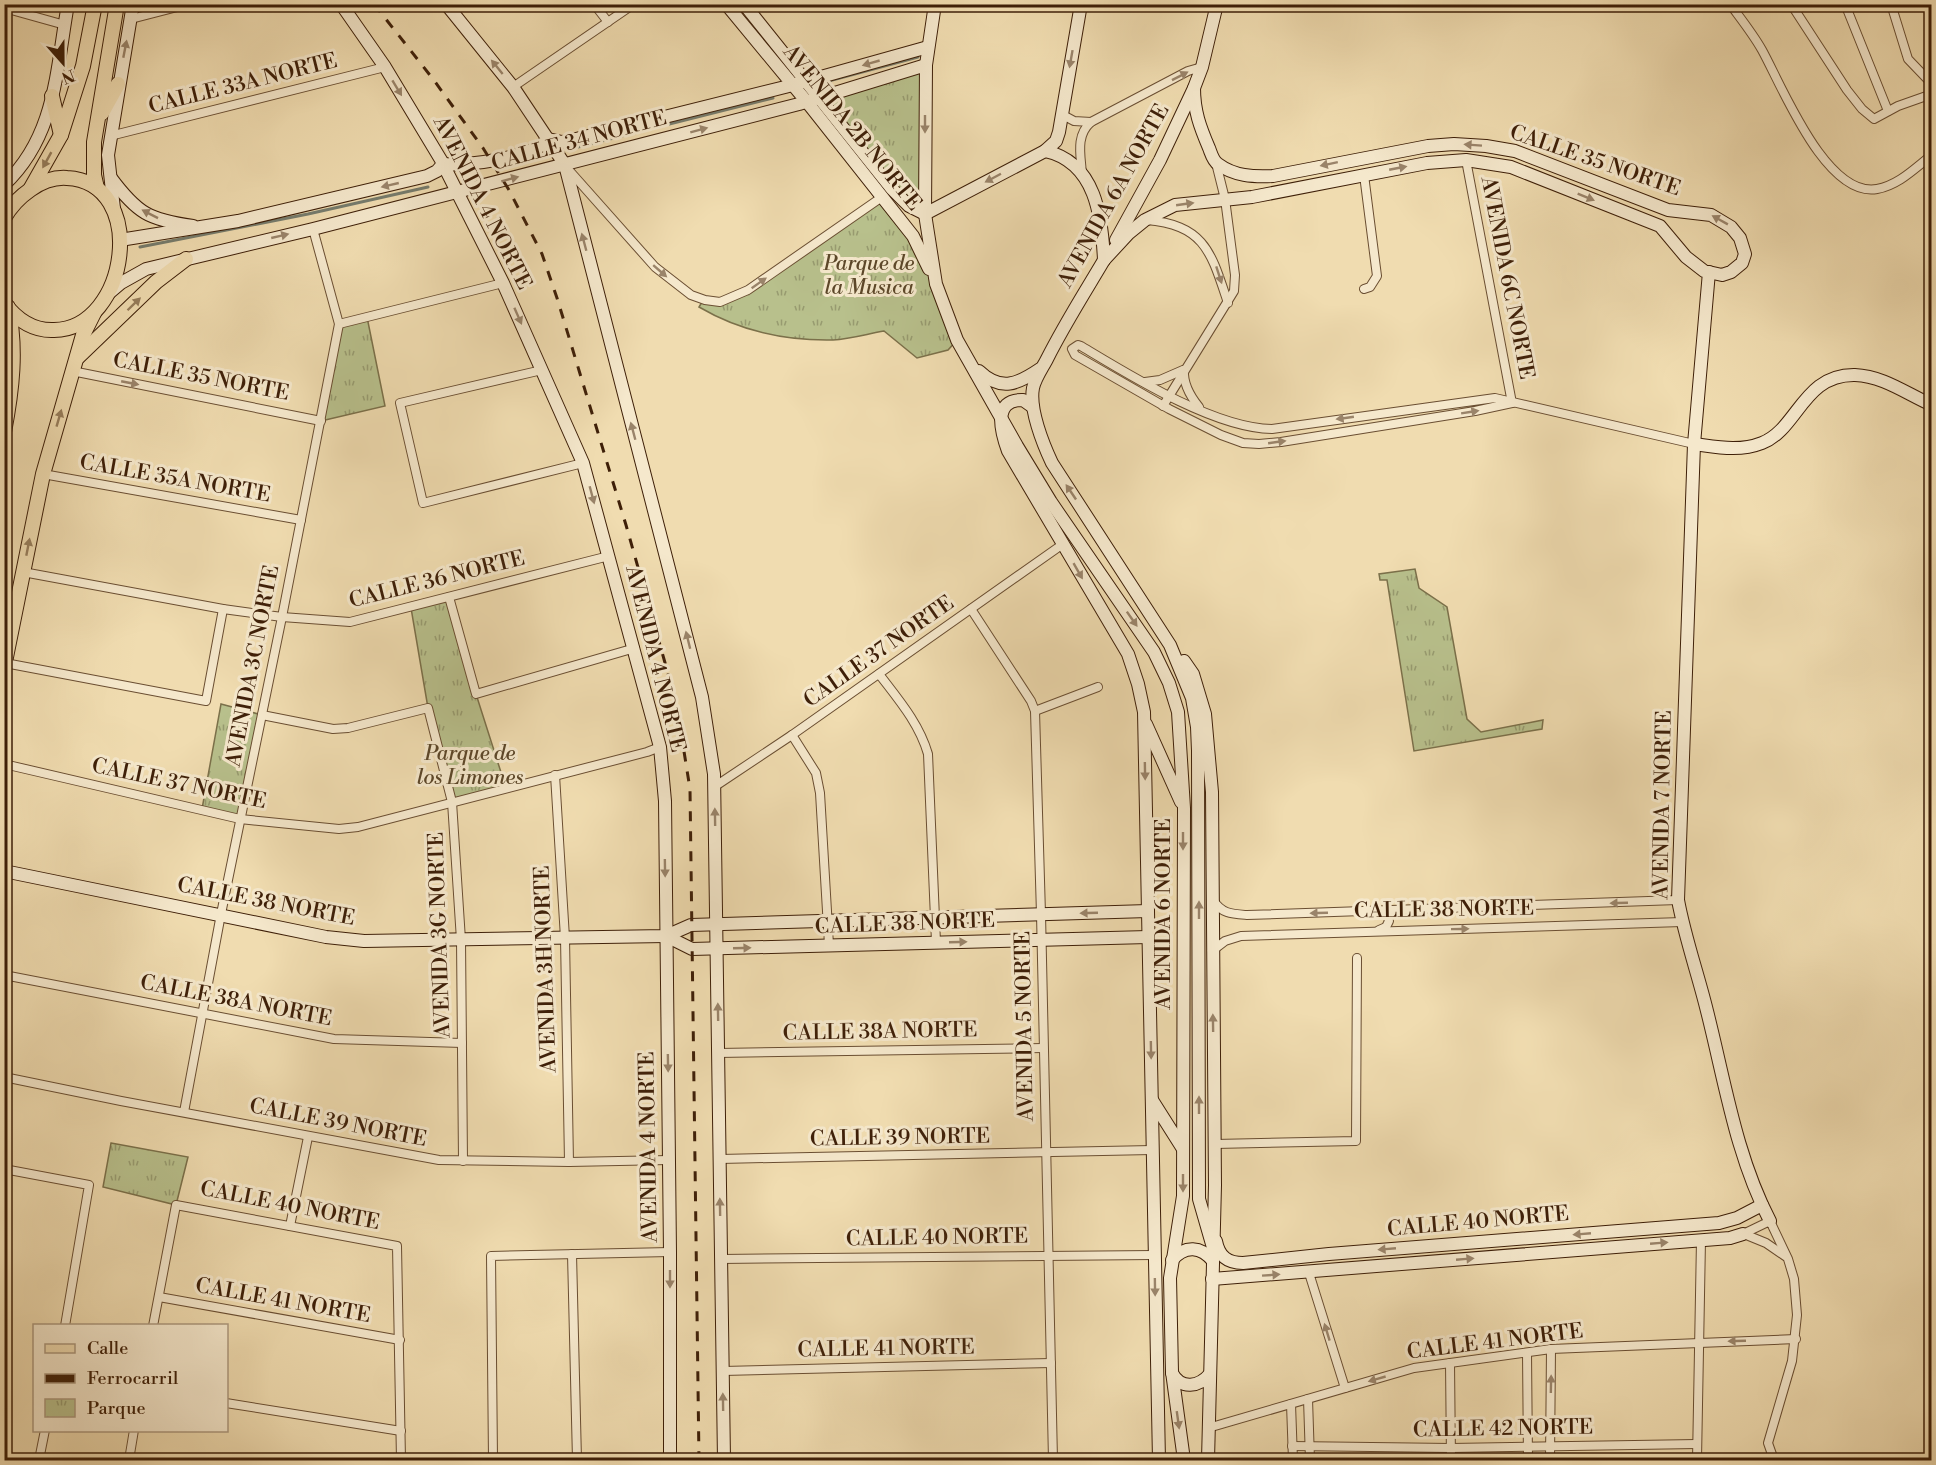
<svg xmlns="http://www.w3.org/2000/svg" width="1936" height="1465" font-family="'Libre Bodoni',serif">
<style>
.park{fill:url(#park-tufts);stroke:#7b704a;stroke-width:1.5}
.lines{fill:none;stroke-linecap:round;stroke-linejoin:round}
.stream{stroke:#767c6d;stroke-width:3}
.street-casing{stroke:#6a4e32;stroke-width:10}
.secondary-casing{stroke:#3e1f08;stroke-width:14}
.primary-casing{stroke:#3e1f08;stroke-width:16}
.street{stroke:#f5e8cc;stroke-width:8}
.secondary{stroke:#f5e8cc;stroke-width:12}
.primary{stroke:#f0dcb0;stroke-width:14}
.rail{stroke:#3e1f08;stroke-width:3;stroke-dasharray:10 10;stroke-linecap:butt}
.oneway{fill:#9a846a}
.oneway2{fill:#977e5c}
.labels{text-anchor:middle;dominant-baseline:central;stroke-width:6;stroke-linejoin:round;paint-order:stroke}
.street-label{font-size:21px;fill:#3e1f08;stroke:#f5e8cc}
.park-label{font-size:21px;font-style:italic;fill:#5c4729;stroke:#f5e8cc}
</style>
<defs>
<pattern id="park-tufts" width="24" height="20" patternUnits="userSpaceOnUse" patternTransform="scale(1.5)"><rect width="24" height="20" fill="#b8c08c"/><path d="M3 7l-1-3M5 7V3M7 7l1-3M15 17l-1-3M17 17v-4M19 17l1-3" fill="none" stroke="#979b70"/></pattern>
</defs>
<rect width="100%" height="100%" fill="#f0dcb0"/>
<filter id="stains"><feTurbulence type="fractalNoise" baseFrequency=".00333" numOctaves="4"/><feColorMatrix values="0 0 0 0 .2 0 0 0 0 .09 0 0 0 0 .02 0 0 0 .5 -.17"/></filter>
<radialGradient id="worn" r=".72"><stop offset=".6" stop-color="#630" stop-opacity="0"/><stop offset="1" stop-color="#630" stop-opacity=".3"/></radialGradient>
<g class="park">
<polygon points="926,65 925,214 917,212 819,98"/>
<path d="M 882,197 L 913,236 L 957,340 L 948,350 L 917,358 L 884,331 C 867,334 850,339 833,340 C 785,341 740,331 699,307 L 702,302 L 735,297 Z"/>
<polygon points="367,317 385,406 321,421 339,324"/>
<polygon points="1415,569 1419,588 1447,607 1467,719 1481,732 1543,720 1542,729 1414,751 1387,580 1380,580 1379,574"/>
<polygon points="449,597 476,694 506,788 452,802 428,708 411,608"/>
<polygon points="221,704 262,715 240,819 202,809"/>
<polygon points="111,1143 188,1157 176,1205 103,1187"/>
</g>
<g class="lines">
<g class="stream">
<polyline points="821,83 918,57"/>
<polyline points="574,148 773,98"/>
<polyline points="514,165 543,157"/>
<polyline points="140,247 308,214 428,187"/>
</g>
<defs>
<g id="street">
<polyline points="594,4 608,22"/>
<path d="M 1730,4 C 1741,19 1753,34 1762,50 C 1782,86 1826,198 1877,189 C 1899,185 1915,168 1932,155"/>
<polyline points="1791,4 1847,90 1862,109 1874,119 1898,106 1932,94"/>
<polyline points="1845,4 1888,111"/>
<polyline points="1891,4 1908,59 1932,84"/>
<polyline points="4,8 65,25"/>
<polyline points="131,19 189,4"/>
<polyline points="513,87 634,4"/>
<polyline points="1061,114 1074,121 1091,122"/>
<polyline points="110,136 385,67"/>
<polyline points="1466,160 1512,403"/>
<polyline points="567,168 655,267 691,295 705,300 720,302 748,290 882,197"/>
<path d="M 1082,174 C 1081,156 1075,136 1091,122 L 1188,71 L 1202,67"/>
<path d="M 1146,220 C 1205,225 1211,252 1228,303"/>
<polyline points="1364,289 1370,287 1377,276 1364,175"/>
<polyline points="339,324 503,283"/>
<polyline points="542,370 400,403 423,503 583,463"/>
<path d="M 1184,370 C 1183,384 1190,396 1199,407"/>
<polyline points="72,371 321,421"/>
<polyline points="1145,382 1160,380 1183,370"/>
<path d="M 1512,403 L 1475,411 L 1281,442 L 1259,444 L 1243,443 L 1221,435 L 1169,409 L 1075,355 L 1072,349 L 1078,345 L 1081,346 C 1131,376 1214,428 1272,429 L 1495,398 L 1694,444"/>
<polyline points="1163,406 1234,291 1235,275 1225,199 1216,163"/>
<polyline points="43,474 301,520"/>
<polyline points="23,572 223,609 282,617 350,622 609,556"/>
<polyline points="449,597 476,694 635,648"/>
<polyline points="971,609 1031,701 1035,711 1041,914 1053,1460"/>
<polyline points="5,663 206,701 223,609"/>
<path d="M 879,674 C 898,699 919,723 928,754 L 936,942"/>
<polyline points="1035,711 1098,687"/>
<polyline points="262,715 333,729 348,728 428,708 452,802 461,940 463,1161"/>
<polyline points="792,735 816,773 820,793 829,945"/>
<polyline points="4,764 240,819 339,829 358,827 647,752 660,747"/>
<polyline points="555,775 565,938 569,1162"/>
<polyline points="714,787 792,735 1063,544"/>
<path d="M 1213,900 C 1222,914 1232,914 1247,915 L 1678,900"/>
<polyline points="1379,930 1386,927 1389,921 1387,915 1380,911"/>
<polyline points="1212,951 1225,941 1241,936 1682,922"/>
<polyline points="4,975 334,1039 462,1043"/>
<polyline points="718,1053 1043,1048"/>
<polyline points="4,1077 121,1101 439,1160 569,1162 669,1160"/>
<polyline points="184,1112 221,914 282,617 339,324 313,229"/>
<polyline points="1215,1144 1356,1141 1357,958"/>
<polyline points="720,1159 1152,1150"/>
<polyline points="4,1169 89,1185 65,1326"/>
<polyline points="290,1226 308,1137"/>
<polyline points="1743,1234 1770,1221 1788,1259 1794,1279 1797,1315 1792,1361 1768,1443 1774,1460"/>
<polyline points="1744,1234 1766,1243 1785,1256"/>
<polyline points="572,1254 577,1460"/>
<polyline points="721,1259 1154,1255"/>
<polyline points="1309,1273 1345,1388"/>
<polyline points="159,1297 400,1340"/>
<polyline points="153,1326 176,1205 397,1246 401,1460"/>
<polyline points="1527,1353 1528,1460"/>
<polyline points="1450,1363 1451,1460"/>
<polyline points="723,1371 1051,1363"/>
<polyline points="1308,1399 1310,1460"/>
<polyline points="226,1403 401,1431"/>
<polyline points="1291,1404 1293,1460"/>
<polyline points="1208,1428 1414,1368 1551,1349 1796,1339"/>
<polyline points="1292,1446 1451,1448 1697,1444"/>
<polyline points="39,1460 45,1430"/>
<polyline points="129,1460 134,1430"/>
<polyline points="493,1460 491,1256 670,1252"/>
<polyline points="1550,1460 1551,1349"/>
<polyline points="1697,1460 1701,1240"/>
</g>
<g id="secondary">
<polyline points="341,4 385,67 441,160 503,283 583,463 660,747 665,801 670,1252 670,1460"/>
<polyline points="446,4 513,87 565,165 702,697 714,774 724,1460"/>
<polyline points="726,4 807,102 913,236 929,269"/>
<polyline points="744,4 892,189 909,206 925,214"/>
<polyline points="935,4 926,65 925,214 936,284 957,340 1017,446 1051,502 1154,652 1169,683 1178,712 1184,808 1183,1196 1170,1278 1172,1372 1184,1460"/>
<path d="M 1045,151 C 1096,162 1102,217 1104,260"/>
<path d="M 111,178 C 137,213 149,220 193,226"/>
<path d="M 4,185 C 56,136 56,71 68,4"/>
<polyline points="114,209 108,155 133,4"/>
<polyline points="925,214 1045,151 1056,141 1059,132 1081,4"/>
<path d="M 120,240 L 238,221 L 427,176 L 437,171 L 443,164 C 464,167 537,157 548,139 L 562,142 L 572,140 L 785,87 L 928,47"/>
<polyline points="1116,240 1160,160 1194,88 1202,67 1217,4"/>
<path d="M 1107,255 C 1087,289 1065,323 1047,359 C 1043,367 1035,378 1033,388 C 1029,409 1043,444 1052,463 L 1170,645 L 1192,698 L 1197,727 L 1198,751 L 1199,1199 L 1214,1251"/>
<path d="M 1104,260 L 1129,233 L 1145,220 L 1175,205 L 1252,197 L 1427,163 L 1466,160 L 1511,167 L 1660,226 L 1686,257 L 1704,271 L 1722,275 L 1731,272 L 1742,263 L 1745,254 L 1740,238 L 1731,227 L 1711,215 L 1668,210 L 1515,151 L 1486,146 L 1454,144 L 1428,146 L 1273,176 C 1253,177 1234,176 1218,164 C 1213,161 1211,153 1209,148 C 1200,127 1194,111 1194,88"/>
<path d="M 1709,272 L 1694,444 L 1678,900 C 1685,938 1698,974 1707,1011 C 1725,1082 1736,1156 1770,1221"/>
<polyline points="108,294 121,283 146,269 313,229 799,104 926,65"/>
<path d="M 979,371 C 1001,392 1018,384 1040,369"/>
<path d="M 1033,407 L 1023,400 C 992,399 1001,432 1008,451 L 1128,654 L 1138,684 L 1144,712 L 1159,1460"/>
<path d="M 1694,444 C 1717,447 1739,452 1762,443 C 1798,429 1803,374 1855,375 C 1883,376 1907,394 1932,405"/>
<polyline points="1184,661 1193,674 1205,714 1212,792 1215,1185 1208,1460"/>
<polyline points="1146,724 1181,802"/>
<polyline points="4,871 326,937 364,941 666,936 691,925 1148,911"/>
<polyline points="666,936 692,949 1148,937"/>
<polyline points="1152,1100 1183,1149"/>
<path d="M 1216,1241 C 1219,1257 1228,1263 1243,1263 L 1329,1254 L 1719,1223 L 1737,1218 L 1762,1205"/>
<path d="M 1172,1260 C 1185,1245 1201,1246 1213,1261"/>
<polyline points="1212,1279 1730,1238 1743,1234"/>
<path d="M 1172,1373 C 1181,1390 1199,1387 1210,1374"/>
</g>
<g id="primary">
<polyline points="52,96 61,135"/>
<polyline points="102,113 118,84"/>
<polyline points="31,188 61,135 83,66 95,4"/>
<polyline points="97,188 94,175 94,142 117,4"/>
<path d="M 4,218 C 16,197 42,176 67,178 C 149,182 129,329 54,330 C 33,331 17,320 4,303"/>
<polyline points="78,357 156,282 186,259"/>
<path d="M 4,432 C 12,391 17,349 8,307"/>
<polyline points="4,667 43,474 83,335 94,313"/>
</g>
</defs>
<use href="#street" class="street-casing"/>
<use href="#secondary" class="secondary-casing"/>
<use href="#primary" class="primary-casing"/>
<use href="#street" class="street"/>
<use href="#secondary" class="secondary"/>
<use href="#primary" class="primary"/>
<polyline class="rail" points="374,4 433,79 483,148 509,190 542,254 557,298 626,525 673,691 679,720 690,789 699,1460"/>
</g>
<defs><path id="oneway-solid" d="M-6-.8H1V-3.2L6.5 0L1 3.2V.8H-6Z" transform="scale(1.5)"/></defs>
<g class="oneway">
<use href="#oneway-solid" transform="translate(125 49) rotate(-79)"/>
<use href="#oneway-solid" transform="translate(1071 59) rotate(100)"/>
<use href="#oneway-solid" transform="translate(871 63) rotate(164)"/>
<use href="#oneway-solid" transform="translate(497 67) rotate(-129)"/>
<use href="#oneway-solid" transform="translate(1180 76) rotate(-27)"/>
<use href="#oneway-solid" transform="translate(397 88) rotate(59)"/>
<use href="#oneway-solid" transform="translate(925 124) rotate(90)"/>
<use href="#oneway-solid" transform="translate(699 130) rotate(-15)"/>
<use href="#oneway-solid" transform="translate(1473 145) rotate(-176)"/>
<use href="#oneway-solid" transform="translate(1329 164) rotate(168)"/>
<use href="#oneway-solid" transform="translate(1398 168) rotate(-11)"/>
<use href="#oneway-solid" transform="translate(993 178) rotate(152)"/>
<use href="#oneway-solid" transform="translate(510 179) rotate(-15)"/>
<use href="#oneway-solid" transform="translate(390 185) rotate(167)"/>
<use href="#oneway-solid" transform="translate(1586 197) rotate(22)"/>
<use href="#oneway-solid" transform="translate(1185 204) rotate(-8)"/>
<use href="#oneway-solid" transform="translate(150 214) rotate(-153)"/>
<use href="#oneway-solid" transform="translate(1720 220) rotate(-151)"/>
<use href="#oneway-solid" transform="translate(280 236) rotate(-13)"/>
<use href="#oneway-solid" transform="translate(584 242) rotate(-105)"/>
<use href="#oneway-solid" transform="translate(660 271) rotate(41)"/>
<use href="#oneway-solid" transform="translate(1219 275) rotate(72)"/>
<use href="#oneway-solid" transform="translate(759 283) rotate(-35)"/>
<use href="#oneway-solid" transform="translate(518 316) rotate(66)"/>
<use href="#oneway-solid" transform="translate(130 383) rotate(11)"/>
<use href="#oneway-solid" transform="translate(1470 412) rotate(-9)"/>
<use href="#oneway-solid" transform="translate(1345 418) rotate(172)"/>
<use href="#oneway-solid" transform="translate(633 431) rotate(-105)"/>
<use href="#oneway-solid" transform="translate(1277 442) rotate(-8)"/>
<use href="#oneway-solid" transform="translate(1071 492) rotate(-124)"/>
<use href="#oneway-solid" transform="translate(592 495) rotate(75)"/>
<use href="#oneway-solid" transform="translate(1078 571) rotate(60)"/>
<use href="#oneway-solid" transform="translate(1132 619) rotate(55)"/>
<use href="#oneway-solid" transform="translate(688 640) rotate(-104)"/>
<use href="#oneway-solid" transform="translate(1145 771) rotate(89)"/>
<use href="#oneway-solid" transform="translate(715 817) rotate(-91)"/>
<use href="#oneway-solid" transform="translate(1183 841) rotate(90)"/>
<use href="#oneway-solid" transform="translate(665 868) rotate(89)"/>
<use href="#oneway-solid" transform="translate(1619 903) rotate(178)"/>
<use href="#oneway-solid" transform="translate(1199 910) rotate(-90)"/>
<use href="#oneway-solid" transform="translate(1089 913) rotate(178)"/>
<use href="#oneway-solid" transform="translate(1319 913) rotate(178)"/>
<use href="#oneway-solid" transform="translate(1460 929) rotate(-1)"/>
<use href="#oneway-solid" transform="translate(958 942) rotate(-2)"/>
<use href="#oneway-solid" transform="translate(742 948) rotate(-2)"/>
<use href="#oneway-solid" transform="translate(718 1012) rotate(-91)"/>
<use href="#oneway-solid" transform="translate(1213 1023) rotate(-91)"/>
<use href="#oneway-solid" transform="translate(1151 1050) rotate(89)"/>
<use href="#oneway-solid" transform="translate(668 1063) rotate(89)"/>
<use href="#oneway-solid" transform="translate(1199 1105) rotate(-90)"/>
<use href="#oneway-solid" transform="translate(1183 1183) rotate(90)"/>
<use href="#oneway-solid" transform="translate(720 1207) rotate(-91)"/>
<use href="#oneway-solid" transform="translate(1582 1234) rotate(175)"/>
<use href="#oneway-solid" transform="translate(1659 1243) rotate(-5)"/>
<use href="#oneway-solid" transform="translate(1387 1249) rotate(175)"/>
<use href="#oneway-solid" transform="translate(1465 1259) rotate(-5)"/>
<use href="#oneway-solid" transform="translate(1271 1275) rotate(-4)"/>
<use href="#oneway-solid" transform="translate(670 1279) rotate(90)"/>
<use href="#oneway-solid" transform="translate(1155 1287) rotate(89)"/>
<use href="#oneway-solid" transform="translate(1327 1332) rotate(-107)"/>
<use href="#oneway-solid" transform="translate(1737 1341) rotate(178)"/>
<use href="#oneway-solid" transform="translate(1377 1379) rotate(164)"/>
<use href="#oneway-solid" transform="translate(1551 1384) rotate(-89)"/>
<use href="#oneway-solid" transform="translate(723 1402) rotate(-91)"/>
<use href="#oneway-solid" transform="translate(1178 1420) rotate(82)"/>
</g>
<g class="oneway2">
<use href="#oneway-solid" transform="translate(47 160) rotate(119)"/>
<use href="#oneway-solid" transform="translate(134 304) rotate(-44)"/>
<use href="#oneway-solid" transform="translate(59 418) rotate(-74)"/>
<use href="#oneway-solid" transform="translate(28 547) rotate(-79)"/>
</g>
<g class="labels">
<g class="street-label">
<text transform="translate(243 84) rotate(-14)">CALLE 33A NORTE</text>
<text transform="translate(852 128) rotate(51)">AVENIDA 2B NORTE</text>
<text transform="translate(579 141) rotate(-15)">CALLE 34 NORTE</text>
<text transform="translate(1595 161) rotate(19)">CALLE 35 NORTE</text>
<text transform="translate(1114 196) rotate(-61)">AVENIDA 6A NORTE</text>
<text transform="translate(482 203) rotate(63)">AVENIDA 4 NORTE</text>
<text transform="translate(1507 278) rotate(79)">AVENIDA 6C NORTE</text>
<text transform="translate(201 377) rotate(11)">CALLE 35 NORTE</text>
<text transform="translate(175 479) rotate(10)">CALLE 35A NORTE</text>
<text transform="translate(437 580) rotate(-14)">CALLE 36 NORTE</text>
<text transform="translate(879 652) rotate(-35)">CALLE 37 NORTE</text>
<text transform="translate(655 659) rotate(76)">AVENIDA 4 NORTE</text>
<text transform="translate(253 666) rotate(-79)">AVENIDA 3C NORTE</text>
<text transform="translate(179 784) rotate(12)">CALLE 37 NORTE</text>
<text transform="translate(1663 805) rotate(-89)">AVENIDA 7 NORTE</text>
<text transform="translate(266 902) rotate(11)">CALLE 38 NORTE</text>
<text transform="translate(1444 910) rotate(-1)">CALLE 38 NORTE</text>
<text transform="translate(1164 914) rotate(-90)">AVENIDA 6 NORTE</text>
<text transform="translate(905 924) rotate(-2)">CALLE 38 NORTE</text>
<text transform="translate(440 935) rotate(-92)">AVENIDA 3G NORTE</text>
<text transform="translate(546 969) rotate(-92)">AVENIDA 3H NORTE</text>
<text transform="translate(236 1001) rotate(11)">CALLE 38A NORTE</text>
<text transform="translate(1025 1026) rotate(-91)">AVENIDA 5 NORTE</text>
<text transform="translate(880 1032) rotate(-1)">CALLE 38A NORTE</text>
<text transform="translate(338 1123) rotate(11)">CALLE 39 NORTE</text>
<text transform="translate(900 1138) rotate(-1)">CALLE 39 NORTE</text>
<text transform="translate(649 1147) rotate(-91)">AVENIDA 4 NORTE</text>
<text transform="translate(290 1206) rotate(11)">CALLE 40 NORTE</text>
<text transform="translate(1478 1222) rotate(-5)">CALLE 40 NORTE</text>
<text transform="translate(937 1238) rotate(-1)">CALLE 40 NORTE</text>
<text transform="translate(283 1301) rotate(10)">CALLE 41 NORTE</text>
<text transform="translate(1495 1342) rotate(-7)">CALLE 41 NORTE</text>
<text transform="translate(886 1349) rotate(-1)">CALLE 41 NORTE</text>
<text transform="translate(1503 1429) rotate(-1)">CALLE 42 NORTE</text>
</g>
<g class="park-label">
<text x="869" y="264">Parque de<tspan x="869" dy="24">la Musica</tspan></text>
<text x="470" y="754">Parque de<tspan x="470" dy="24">los Limones</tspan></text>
</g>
</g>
<rect width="1936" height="1465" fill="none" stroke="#f0dcb0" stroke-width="24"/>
<rect x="6" y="6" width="1924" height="1453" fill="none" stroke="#3e1f08" stroke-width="3"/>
<rect x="12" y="12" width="1912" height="1441" fill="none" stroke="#3e1f08" stroke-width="1.5"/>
<rect x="33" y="1324" width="195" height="108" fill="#f5e8cc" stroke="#ac987e" stroke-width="1.5"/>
<rect x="45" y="1344" width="30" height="9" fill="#f0dcb0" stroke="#ac987e" stroke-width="1.5"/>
<text x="87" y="1354" font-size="18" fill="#3e1f08">Calle</text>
<rect x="45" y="1374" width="30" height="9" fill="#3e1f08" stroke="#ac987e" stroke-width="1.5"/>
<text x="87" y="1384" font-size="18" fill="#3e1f08">Ferrocarril</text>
<rect x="45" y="1399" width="30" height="18" fill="url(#park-tufts)" stroke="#ac987e" stroke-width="1.5"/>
<text x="87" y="1414" font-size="18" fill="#3e1f08">Parque</text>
<g transform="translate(63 63) rotate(159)" stroke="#f5e8cc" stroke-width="4.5" paint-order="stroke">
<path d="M0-4.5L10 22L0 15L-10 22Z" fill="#3e1f08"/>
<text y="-9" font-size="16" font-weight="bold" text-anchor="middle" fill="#3e1f08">N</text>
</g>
<rect width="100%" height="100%" filter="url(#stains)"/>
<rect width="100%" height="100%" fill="url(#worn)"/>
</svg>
